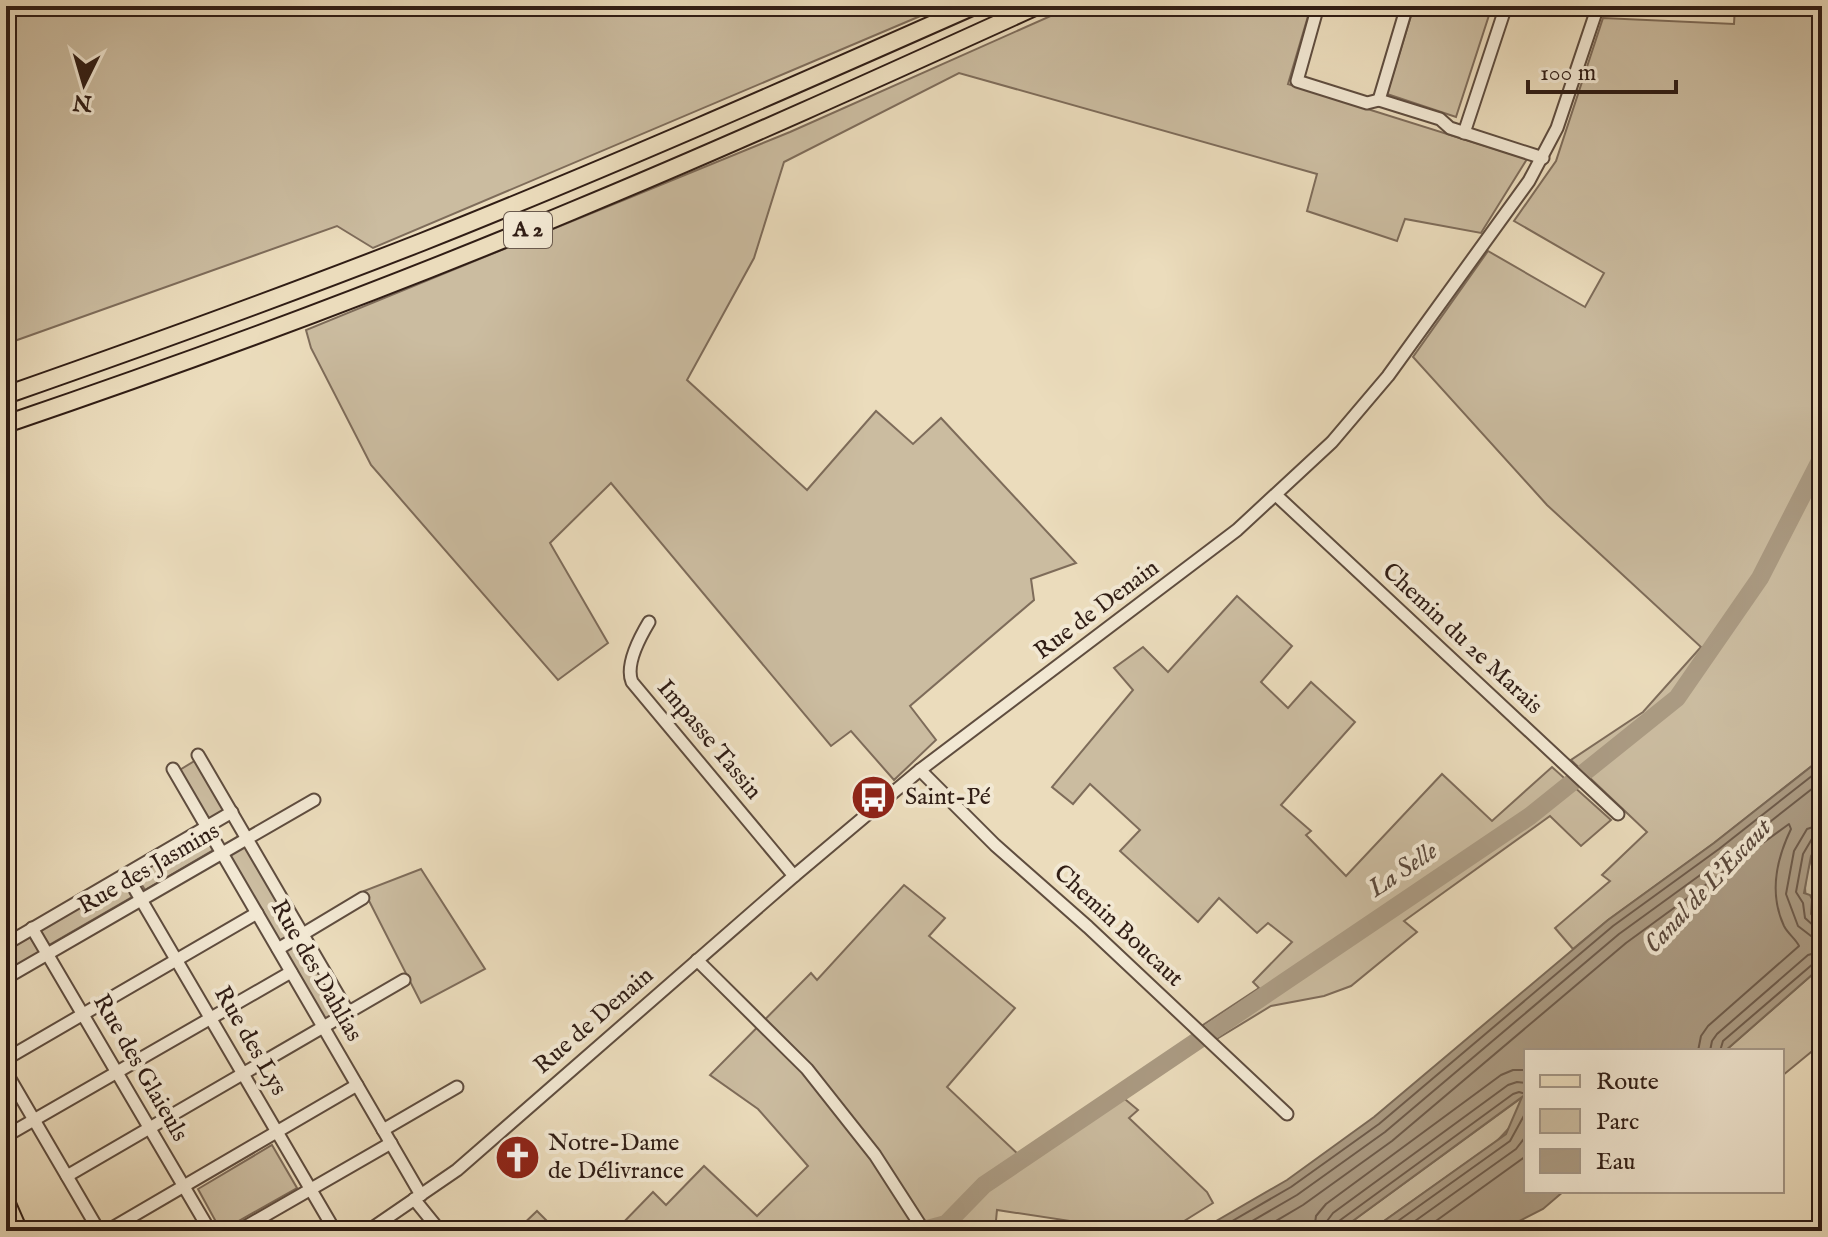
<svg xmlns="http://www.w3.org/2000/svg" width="1828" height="1237" font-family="'IM FELL English',serif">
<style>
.green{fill:#cbbca0;stroke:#7e6c5a;stroke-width:2}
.water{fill:#ab9b83;stroke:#7a6957;stroke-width:2}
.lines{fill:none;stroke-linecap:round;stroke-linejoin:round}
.shore{stroke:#6e5c4c;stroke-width:2}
.river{stroke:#ab9b83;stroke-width:18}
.minor-casing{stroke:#5f4d3f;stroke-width:15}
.major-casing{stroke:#301d15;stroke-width:18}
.highway-casing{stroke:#301d15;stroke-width:20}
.minor{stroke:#f2e8d3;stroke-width:11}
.major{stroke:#ebdcbc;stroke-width:14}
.highway{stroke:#ebdcbc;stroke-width:16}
.labels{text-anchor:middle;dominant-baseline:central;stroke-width:8;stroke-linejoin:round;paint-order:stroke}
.shield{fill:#f2e8d3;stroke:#6a5a4e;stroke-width:2}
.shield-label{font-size:22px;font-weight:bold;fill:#301d15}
.street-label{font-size:24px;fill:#301d15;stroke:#f2e8d3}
.poi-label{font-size:24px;fill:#301d15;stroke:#f2e8d3;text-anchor:start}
.water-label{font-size:26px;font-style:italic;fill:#5b493c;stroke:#f2e8d3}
</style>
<rect width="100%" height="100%" fill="#ebdcbc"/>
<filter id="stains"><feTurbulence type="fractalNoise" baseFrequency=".0025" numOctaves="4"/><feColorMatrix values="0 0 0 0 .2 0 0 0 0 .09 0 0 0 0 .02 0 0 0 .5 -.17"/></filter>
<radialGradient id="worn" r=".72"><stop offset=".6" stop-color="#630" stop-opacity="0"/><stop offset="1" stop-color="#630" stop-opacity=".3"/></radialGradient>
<g class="green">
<polygon points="6,6 944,6 373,248 337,226 6,344"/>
<polygon points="1073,6 1311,6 1288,84 1527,159 1481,233 1405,219 1397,241 1307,211 1317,174 959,73 784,162 754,258 687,380 807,490 876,411 913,444 941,418 1076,563 1031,579 1034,600 910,706 936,740 894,780 851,731 831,746 611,483 550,543 608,643 558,680 371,465 311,348 306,330 790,132"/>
<polygon points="1414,6 1492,6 1456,117 1387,94"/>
<polygon points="1735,6 1822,6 1822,758 1714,843 1608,920 1573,949 1555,928 1610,881 1602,875 1647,832 1571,760 1643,712 1701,647 1547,505 1413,357 1488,251 1585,307 1604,273 1514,221 1556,161 1603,18 1734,24"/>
<polygon points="1237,596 1292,646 1261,682 1288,708 1311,682 1355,722 1281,805 1311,831 1306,835 1346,876 1442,774 1492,821 1552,767 1611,820 1581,846 1550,816 1404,921 1417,932 1351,986 1324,996 1271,1006 1215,1040 1203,1025 1259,988 1253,982 1292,942 1268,923 1257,933 1219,898 1198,922 1120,851 1140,830 1090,784 1073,804 1052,787 1133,690 1114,668 1143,647 1168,672"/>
<polygon points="196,760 227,810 209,821 178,771"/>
<polygon points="206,834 215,849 145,890 136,875"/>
<path d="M 1822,837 L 1822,922 C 1793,901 1807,863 1822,837 Z"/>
<polygon points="245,844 296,931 280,941 228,854"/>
<polygon points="421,869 485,969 421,1003 364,891"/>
<polygon points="124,882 132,897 49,945 40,930"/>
<polygon points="904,885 945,918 929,936 1015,1008 947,1087 1019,1155 1114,1090 1138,1110 1129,1118 1207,1192 1213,1203 1168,1231 1076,1231 1077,1222 997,1210 995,1231 615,1231 653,1192 666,1205 704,1166 757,1216 808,1166 758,1109 710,1075 811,973 817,980"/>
<polygon points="30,937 40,953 6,974 8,949"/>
<polygon points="302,941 342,1010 324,1020 284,952"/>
<polygon points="1822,966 1822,1043 1782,1076 1782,1051 1725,1051"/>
<polygon points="1524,1096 1511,1126 1497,1141 1370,1231 1339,1231"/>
<polygon points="272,1145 297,1188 221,1231 198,1189"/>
<polygon points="537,1211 557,1231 516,1231"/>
</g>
<polygon class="water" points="1822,758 1822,837 1811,856 1804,893 1810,895 1812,899 1811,914 1822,922 1822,966 1725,1051 1526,1051 1526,1191 1564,1191 1543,1209 1500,1231 1370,1231 1506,1134 1522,1097 1339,1231 1199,1231 1287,1180 1374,1117 1608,920 1714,843"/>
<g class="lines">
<g class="shore">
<polyline points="1822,824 1807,829 1794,851 1786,894 1798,926 1811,936 1822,938"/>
<polyline points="1822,834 1813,837 1803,854 1796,892 1803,903 1805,918 1815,927 1822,928"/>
<polyline points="1710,1051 1712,1041 1717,1034 1808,955 1822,951"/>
<polyline points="1720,1051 1723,1041 1814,963 1822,961"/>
<polyline points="1215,1231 1291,1187 1379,1124 1613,926 1719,849 1822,768"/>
<polyline points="1235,1231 1297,1195 1385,1132 1619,934 1725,857 1822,781"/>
<path d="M 1259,1231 L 1303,1205 L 1392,1141 L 1626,943 L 1789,824 L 1791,829 C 1776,860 1769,894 1784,926 C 1788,934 1796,939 1799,946 L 1708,1026 L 1701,1036 L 1698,1051"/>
<polyline points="1314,1231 1316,1216 1326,1204 1501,1075 1513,1070 1526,1070"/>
<polyline points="1326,1231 1327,1221 1333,1213 1508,1085 1517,1082 1526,1083"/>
<polyline points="1336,1231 1339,1221 1513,1094 1519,1092 1526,1094"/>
<polyline points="1384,1231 1510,1141 1526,1112"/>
<polyline points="1401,1231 1516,1149 1526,1136"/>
<polyline points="1422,1231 1526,1156"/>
</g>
<polyline class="river" points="920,1231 946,1224 984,1185 1530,816 1677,698 1760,578 1822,457"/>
<defs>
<g id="minor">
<polyline points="1318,6 1297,81 1367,103 1379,100"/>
<polyline points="1407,6 1379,100 1440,119 1450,128 1543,158"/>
<polyline points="1464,133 1506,6"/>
<polyline points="1276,495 1618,814"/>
<path d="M 649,622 C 640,637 625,665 632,682 L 794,876"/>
<polyline points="198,755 348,1012"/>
<polyline points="173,769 421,1195"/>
<polyline points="920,770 995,845 1088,927 1287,1114"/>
<polyline points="126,874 335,1231"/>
<polyline points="32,928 210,1231"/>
<polyline points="6,944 232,812"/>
<polyline points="278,949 363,898"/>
<polyline points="697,960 807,1069 875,1155 924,1231"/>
<polyline points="6,978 314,800"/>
<polyline points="6,1059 257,913"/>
<polyline points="6,1072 99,1231"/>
<polyline points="383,1130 457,1087"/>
<polyline points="6,1136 291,972"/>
<polyline points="67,1176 404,980"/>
<polyline points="414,1199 440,1231"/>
<polyline points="107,1231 357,1085"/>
<polyline points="238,1231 391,1143"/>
<polyline points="368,1231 457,1170 794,876 920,770 1237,530 1332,442 1388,376 1529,181 1557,128 1598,6"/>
</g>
<polyline id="major" points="6,1199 20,1231"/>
<g id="highway">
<path d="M 6,395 C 146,346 284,296 422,242 C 608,168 791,87 974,6"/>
<path d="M 6,424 C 197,359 386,289 572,211 C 729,146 883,76 1037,6"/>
</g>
</defs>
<use href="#minor" class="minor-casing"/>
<use href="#major" class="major-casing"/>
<use href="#highway" class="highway-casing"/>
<use href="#minor" class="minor"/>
<use href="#major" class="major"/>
<use href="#highway" class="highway"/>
</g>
<defs>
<symbol id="bus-disc" viewBox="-11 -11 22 22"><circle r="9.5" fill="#8f2418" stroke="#f2e8d3"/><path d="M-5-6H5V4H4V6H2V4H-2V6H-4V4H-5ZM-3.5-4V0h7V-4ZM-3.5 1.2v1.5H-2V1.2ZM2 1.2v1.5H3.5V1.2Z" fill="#fff"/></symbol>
<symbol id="church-disc" viewBox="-11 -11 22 22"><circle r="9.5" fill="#8f2418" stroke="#f2e8d3"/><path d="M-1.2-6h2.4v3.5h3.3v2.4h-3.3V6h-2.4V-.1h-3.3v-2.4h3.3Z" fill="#fff"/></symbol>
</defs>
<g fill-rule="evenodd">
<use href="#bus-disc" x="848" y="772" width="51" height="51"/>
<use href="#church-disc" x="492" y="1132" width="51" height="51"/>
</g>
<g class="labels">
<rect class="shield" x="504" y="212" width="48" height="36" rx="6"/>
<g class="shield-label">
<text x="528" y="230">A 2</text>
</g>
<g class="street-label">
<text transform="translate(1097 610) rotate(-37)">Rue de Denain</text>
<text transform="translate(1462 639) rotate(43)">Chemin du 2e Marais</text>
<text transform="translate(709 740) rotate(50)">Impasse Tassin</text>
<text transform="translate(149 869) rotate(-30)">Rue des Jasmins</text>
<text transform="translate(1118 926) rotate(43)">Chemin Boucaut</text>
<text transform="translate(316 971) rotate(60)">Rue des Dahlias</text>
<text transform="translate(594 1021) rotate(-41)">Rue de Denain</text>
<text transform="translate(250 1041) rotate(60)">Rue des Lys</text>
<text transform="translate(140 1068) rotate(60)">Rue des Glaieuls</text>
</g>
<g class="poi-label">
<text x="905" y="797">Saint-Pé</text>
<text x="548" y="1143">Notre-Dame<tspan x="548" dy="28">de Délivrance</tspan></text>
</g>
<g class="water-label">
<text transform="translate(1403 870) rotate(-34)">La Selle</text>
<text transform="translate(1708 886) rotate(-47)">Canal de L'Escaut</text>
</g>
</g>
<rect width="1828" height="1237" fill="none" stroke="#ebdcbc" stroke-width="32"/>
<rect x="8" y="8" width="1812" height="1221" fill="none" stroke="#301d15" stroke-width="4"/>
<rect x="16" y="16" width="1796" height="1205" fill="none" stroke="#301d15" stroke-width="2"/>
<rect x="1524" y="1049" width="260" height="144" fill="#f2e8d3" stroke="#a49787" stroke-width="2"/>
<rect x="1540" y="1075" width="40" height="12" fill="#ebdcbc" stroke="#a49787" stroke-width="2"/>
<text x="1596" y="1089" font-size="24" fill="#301d15">Route</text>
<rect x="1540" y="1109" width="40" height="24" fill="#cbbca0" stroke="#a49787" stroke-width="2"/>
<text x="1596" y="1129" font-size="24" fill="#301d15">Parc</text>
<rect x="1540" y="1149" width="40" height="24" fill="#ab9b83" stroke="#a49787" stroke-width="2"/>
<text x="1596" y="1169" font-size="24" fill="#301d15">Eau</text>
<g transform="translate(84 84) rotate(185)" stroke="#f2e8d3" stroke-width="6" paint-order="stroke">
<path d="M0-6L14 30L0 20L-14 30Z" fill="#301d15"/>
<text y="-12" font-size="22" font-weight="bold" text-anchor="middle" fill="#301d15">N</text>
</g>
<path d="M1528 80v12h148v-12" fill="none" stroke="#301d15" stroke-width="4"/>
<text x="1540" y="80" font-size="24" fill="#301d15" stroke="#f2e8d3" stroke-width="6" paint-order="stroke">100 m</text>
<rect width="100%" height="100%" filter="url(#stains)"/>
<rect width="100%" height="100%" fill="url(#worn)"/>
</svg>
